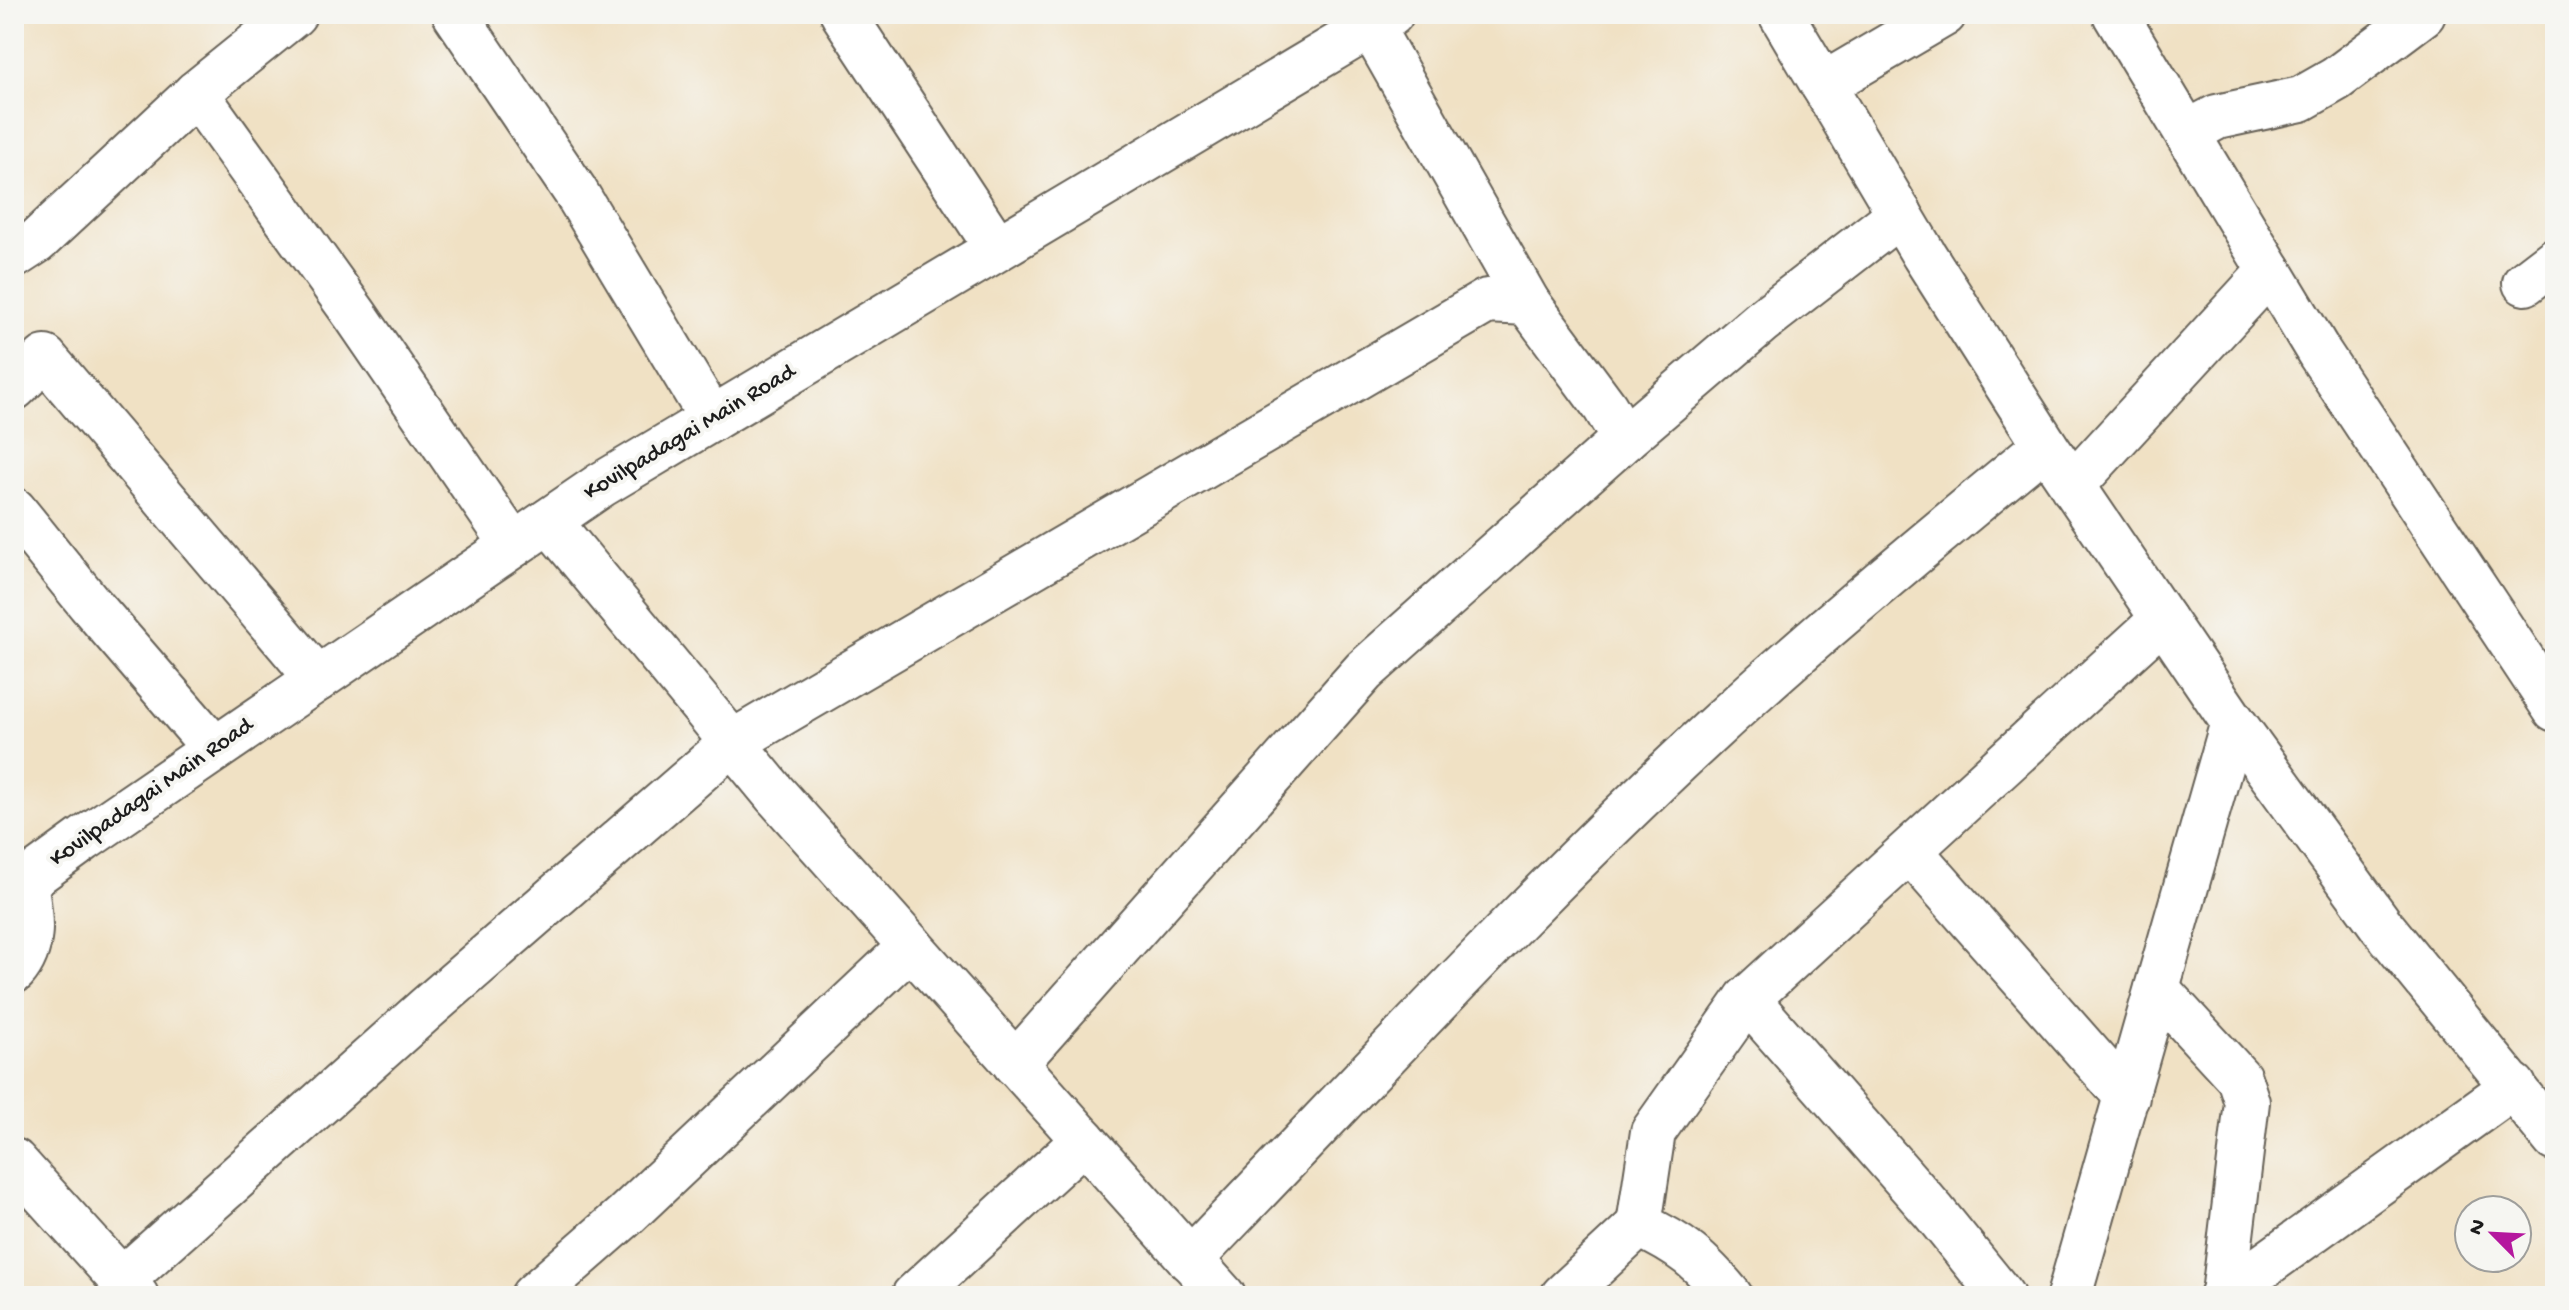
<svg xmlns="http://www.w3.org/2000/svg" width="2569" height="1310" font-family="'Gochi Hand',sans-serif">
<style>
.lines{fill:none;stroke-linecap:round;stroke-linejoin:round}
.minor-casing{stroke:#666157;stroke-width:48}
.minor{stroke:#fff;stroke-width:44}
.labels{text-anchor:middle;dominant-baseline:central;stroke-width:8;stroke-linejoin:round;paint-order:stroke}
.street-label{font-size:24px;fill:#1c1c1c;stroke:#f6f6f2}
</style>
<rect width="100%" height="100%" fill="#f6f6f2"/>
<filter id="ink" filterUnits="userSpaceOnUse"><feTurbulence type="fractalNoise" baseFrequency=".0125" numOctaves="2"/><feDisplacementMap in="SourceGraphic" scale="16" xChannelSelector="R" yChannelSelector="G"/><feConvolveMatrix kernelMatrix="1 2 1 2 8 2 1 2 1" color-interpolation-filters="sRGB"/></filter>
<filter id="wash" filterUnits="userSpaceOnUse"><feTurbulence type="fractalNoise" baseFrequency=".006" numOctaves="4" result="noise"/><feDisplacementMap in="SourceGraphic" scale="32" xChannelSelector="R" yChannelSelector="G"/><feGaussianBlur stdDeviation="1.8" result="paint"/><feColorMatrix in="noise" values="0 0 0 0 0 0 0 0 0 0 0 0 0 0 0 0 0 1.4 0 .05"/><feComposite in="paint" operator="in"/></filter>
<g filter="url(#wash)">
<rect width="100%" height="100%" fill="#f0e1c4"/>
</g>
<g filter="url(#ink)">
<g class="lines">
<defs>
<g id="minor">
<polyline points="455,14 575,191 712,419"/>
<polyline points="843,14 997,248"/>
<polyline points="1364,14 1528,303"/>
<polyline points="1781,14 1924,255 2045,445 2233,722 2381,925 2555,1139"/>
<polyline points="2115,14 2320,354 2555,709"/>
<polyline points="1823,85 1944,14"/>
<polyline points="196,93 356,316 513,545"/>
<polyline points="2187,133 2217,117 2301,99 2336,79 2423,14"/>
<polyline points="14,256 37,241 196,93 294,14"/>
<polyline points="2525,283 2555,260"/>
<polyline points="14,388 45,358 318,679"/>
<polyline points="2072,486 2270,271"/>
<polyline points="14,510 89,603 215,749"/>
<polyline points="549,521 774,793 1223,1296"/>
<polyline points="1911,852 2127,1097"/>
<polyline points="14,890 84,839 601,485 1391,14"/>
<path d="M 14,971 C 37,945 30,913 25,882"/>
<polyline points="2157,989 2239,1078 2247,1102 2224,1294"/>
<polyline points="1747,999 1934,1212 2002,1296"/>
<polyline points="1015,1064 1364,671 1624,439 1762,321 1900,214"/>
<polyline points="14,1161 136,1296"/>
<polyline points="1639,1225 1653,1132 1747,999 2163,619"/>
<path d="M 1190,1260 C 1362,1082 1529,899 1711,731 C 1818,632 1932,539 2045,445"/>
<polyline points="121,1281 427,1008 733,742 1487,301 1528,303 1605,407 1624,439"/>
<polyline points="533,1296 626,1215 911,946"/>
<polyline points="914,1296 1084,1140"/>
<path d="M 1563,1296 L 1639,1225 C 1682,1245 1700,1260 1730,1296"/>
<polyline points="2069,1296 2233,722"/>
<polyline points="2222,1296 2514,1086"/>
</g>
</defs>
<use href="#minor" class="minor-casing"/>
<use href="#minor" class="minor"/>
</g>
</g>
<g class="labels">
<g class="street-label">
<text transform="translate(690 433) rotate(-31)">Kovilpadagai Main Road</text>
<text transform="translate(152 793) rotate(-35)">Kovilpadagai Main Road</text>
</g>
</g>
<rect width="2569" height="1310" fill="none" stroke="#f6f6f2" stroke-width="48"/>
<g transform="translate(2493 1234) rotate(294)"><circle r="38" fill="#f6f6f2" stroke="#9f9f9c" stroke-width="2"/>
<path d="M0-6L14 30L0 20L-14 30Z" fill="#b5179e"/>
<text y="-12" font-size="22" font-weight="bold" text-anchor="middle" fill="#1c1c1c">N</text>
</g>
</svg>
